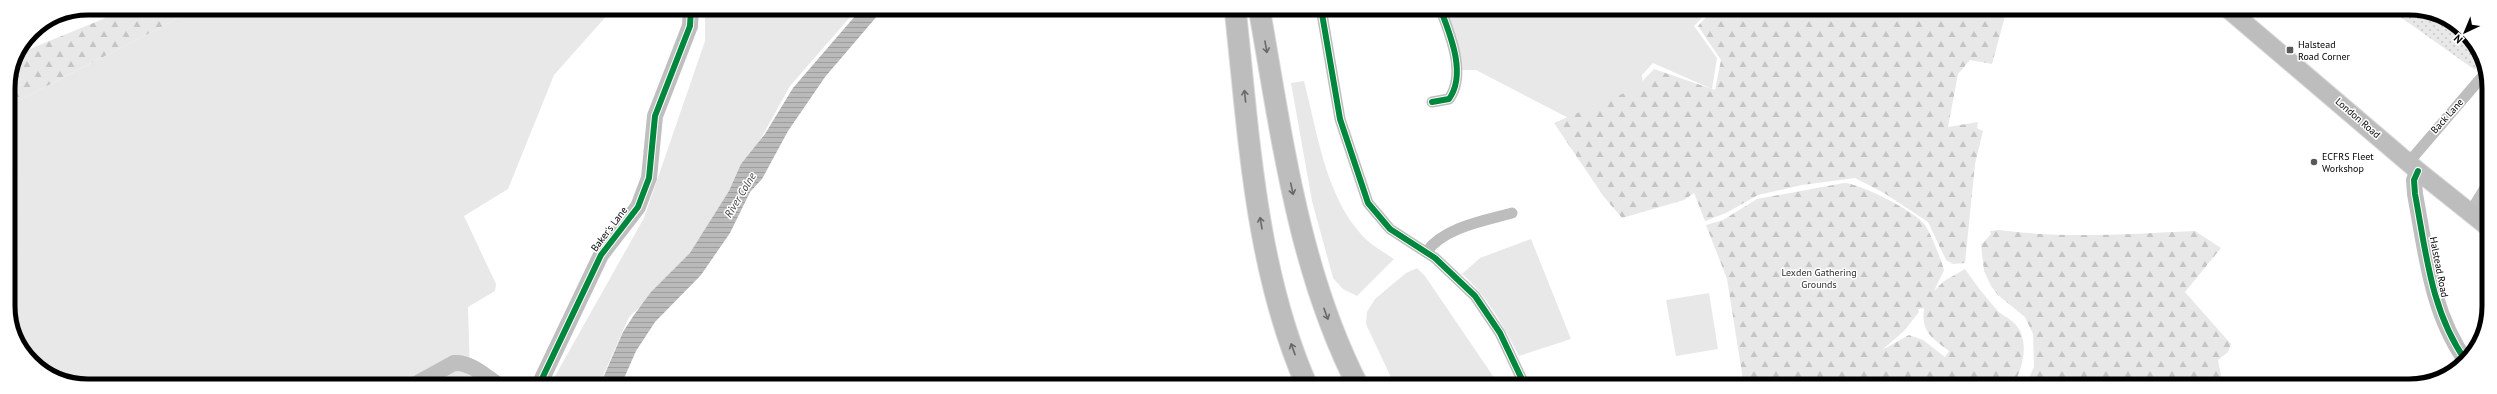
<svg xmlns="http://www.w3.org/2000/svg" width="2497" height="394" font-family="'PT Sans',sans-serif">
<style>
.green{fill:#e8e8e8}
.forest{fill:url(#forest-firs);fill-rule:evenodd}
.garden{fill:url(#garden-dots)}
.water{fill:url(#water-rules)}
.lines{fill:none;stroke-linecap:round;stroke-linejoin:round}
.primary-casing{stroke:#dbdbdb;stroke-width:20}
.highway-casing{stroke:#dbdbdb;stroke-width:23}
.street{stroke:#bdbdbd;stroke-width:11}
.secondary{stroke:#bfbfbf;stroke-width:16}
.primary{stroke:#bdbdbd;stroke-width:18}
.highway{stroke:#bdbdbd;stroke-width:21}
.cycleway-casing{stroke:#fff;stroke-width:8}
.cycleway{stroke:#00873e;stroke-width:6}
.oneway{stroke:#686868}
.poi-dot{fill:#595959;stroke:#fff;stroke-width:1.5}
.labels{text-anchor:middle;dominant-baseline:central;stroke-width:3;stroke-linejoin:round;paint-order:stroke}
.poi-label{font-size:10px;fill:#000;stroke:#fff;text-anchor:start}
.street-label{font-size:10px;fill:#000;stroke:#fff}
.park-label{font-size:10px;fill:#2d2d2d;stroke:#fff}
.water-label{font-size:11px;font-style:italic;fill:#3e3e3e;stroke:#fff}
.rim{fill:none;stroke:#000;stroke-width:5}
</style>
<defs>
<pattern id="forest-firs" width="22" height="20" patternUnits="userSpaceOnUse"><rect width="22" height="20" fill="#e8e8e8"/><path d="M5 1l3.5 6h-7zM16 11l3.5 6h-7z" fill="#c5c5c5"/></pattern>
<pattern id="garden-dots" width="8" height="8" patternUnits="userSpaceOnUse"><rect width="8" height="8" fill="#e8e8e8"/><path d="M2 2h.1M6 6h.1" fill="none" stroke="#c5c5c5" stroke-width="1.8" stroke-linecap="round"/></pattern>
<pattern id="water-rules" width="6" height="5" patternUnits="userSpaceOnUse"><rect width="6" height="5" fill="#bababa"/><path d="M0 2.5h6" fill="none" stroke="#9e9e9e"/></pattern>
</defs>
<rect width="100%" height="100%" fill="#fff"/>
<g class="green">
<polygon points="198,8 607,8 610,12 554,75 508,189 464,216 496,284 495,291 468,307 470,373 483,385 78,385 35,366 11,327 8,106"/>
<polygon points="705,8 858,8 790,86 698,252 629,317 599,385 550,385 644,218 705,41"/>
<polygon points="1445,8 1711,8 1694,26 1717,58 1712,89 1653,63 1642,75 1645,114 1580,124 1476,70 1462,70"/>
<path d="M 1304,81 C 1317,131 1325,193 1360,233 C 1369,244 1382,251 1394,259 L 1357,296 L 1343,289 L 1333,278 L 1312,201 L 1291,83 Z"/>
<path d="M 1531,239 L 1571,339 L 1519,356 C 1503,325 1488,297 1462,274 L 1480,258 Z"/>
<polygon points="1417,268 1425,276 1495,379 1484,386 1395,386 1366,324 1367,312 1375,299 1406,273"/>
<polygon points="1709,293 1718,349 1676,356 1666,300"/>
</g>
<g class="forest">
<polygon points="120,8 198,8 8,106 8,88 15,55 103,19"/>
<polygon points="1714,8 2007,9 1992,64 1970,60 1958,74 1948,127 1978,122 1977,128 1983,131 1975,164 1965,263 1953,264 1946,260 1928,222 1884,193 1855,178 1802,185 1758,195 1726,213 1705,221 1694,193 1684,200 1622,218 1604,197 1554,123 1636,88 1654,69 1715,90 1721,60 1698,26"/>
<path d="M 1844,183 C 1859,183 1917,212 1925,225 C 1931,234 1941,259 1944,270 L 1934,291 L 1944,281 L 1965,269 C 1975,283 1985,297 1997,310 C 2001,315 2007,317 2012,321 C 2031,336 2024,369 2012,386 L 1780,386 L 1800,381 L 1795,380 L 1765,386 L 1744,386 L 1727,279 L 1706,225 L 1723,220 L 1757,199 ZM 1924,308 C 1921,332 1931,337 1949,351 L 1945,357 L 1923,340 L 1909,335 L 1882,350 L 1904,331 L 1919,312 L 1918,309 Z"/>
<path d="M 1999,230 C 2063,239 2131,234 2195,231 L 2221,248 L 2185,292 L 2231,344 L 2228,352 L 2218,360 L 2223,386 L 2025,386 L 2034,367 L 2033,334 L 2025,317 L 1998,295 L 1991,286 L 1984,271 L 1981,245 L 1991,234 L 1990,231 Z"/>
</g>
<polygon class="garden" points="2389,9 2419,9 2462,28 2481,61 2475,70"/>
<polygon class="water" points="862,8 884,8 825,77 788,131 762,179 750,192 730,233 701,275 655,322 636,351 621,385 600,385 623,332 634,315 651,292 690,253 729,191 741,164 765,134 793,88"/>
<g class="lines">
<defs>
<polyline id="primary" points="2228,9 2418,171 2488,227"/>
<g id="highway">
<path d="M 1235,8 C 1249,135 1255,268 1307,386"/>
<path d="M 1259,8 C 1282,136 1298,269 1358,386"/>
</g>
</defs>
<use href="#primary" class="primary-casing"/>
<use href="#highway" class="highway-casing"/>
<g class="street">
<polyline points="1321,8 1340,119 1368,203 1390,229 1435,258 1475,296 1500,333 1525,386"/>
<path d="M 1432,102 L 1449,99 C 1467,74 1450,34 1440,8"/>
<polyline points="2409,162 2487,71"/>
<path d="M 1426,252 C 1445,227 1483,221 1512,213"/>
</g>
<g class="secondary">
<path d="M 2418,171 L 2414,180 L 2415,194 C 2426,252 2431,312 2466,361"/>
<polyline points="2472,214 2488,188"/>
<path d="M 414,385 L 454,363 C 471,362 485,376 498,385"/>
<polyline points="539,385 601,255 638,207 649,178 655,116 690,26 691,8"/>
</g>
<use href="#primary" class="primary"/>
<use href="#highway" class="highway"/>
<defs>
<g id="cycleway">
<polyline points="1321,8 1340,119 1368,203 1390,229 1435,258 1475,296 1500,333 1525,386"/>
<path d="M 1432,102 L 1449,99 C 1467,74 1450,34 1440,8"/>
<path d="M 2418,171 L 2414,180 L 2415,194 C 2426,252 2431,312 2466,361"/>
<polyline points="539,385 601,255 638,207 649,178 655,116 690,26 691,8"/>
</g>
</defs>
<use href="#cycleway" class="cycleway-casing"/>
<use href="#cycleway" class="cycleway"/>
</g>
<defs><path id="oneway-shaft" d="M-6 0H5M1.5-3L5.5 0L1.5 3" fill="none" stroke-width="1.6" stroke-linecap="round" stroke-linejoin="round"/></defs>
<g class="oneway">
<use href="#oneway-shaft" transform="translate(1266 47) rotate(80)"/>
<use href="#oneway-shaft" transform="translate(1245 96) rotate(-96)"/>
<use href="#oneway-shaft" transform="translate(1292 189) rotate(78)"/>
<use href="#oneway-shaft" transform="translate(1261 223) rotate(-100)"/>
<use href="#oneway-shaft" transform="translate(1326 314) rotate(70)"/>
<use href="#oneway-shaft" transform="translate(1293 349) rotate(-110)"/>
</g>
<g class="poi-dot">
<rect x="2286" y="46" width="8" height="8" rx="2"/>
<circle cx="2314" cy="162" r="4"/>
</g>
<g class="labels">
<g class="poi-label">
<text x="2298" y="44">Halstead<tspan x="2298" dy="12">Road Corner</tspan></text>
<text x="2322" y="156">ECFRS Fleet<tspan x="2322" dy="12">Workshop</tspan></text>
</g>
<g class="street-label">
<text transform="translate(2447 116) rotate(-48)">Back Lane</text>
<text transform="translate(2358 118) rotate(41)">London Road</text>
<text transform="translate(609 229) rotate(-53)">Baker's Lane</text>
<text transform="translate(2439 267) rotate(79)">Halstead Road</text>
</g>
<g class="park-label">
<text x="1819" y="272">Lexden Gathering<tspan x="1819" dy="12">Grounds</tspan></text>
</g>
<g class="water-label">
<text transform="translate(740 195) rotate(-59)">River Colne</text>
</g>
</g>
<path d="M0 0H2497V394H0ZM88 15H2409A73 73 0 0 1 2482 88V306A73 73 0 0 1 2409 379H88A73 73 0 0 1 15 306V88A73 73 0 0 1 88 15Z" fill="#fff" fill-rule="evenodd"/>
<path class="rim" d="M88 15H2409A73 73 0 0 1 2482 88V306A73 73 0 0 1 2409 379H88A73 73 0 0 1 15 306V88A73 73 0 0 1 88 15Z"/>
<g transform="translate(2465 32) rotate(224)" stroke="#ffffff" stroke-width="3" paint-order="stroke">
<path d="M0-3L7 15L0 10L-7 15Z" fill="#000000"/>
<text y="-6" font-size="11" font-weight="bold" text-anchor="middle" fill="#000000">N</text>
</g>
</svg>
